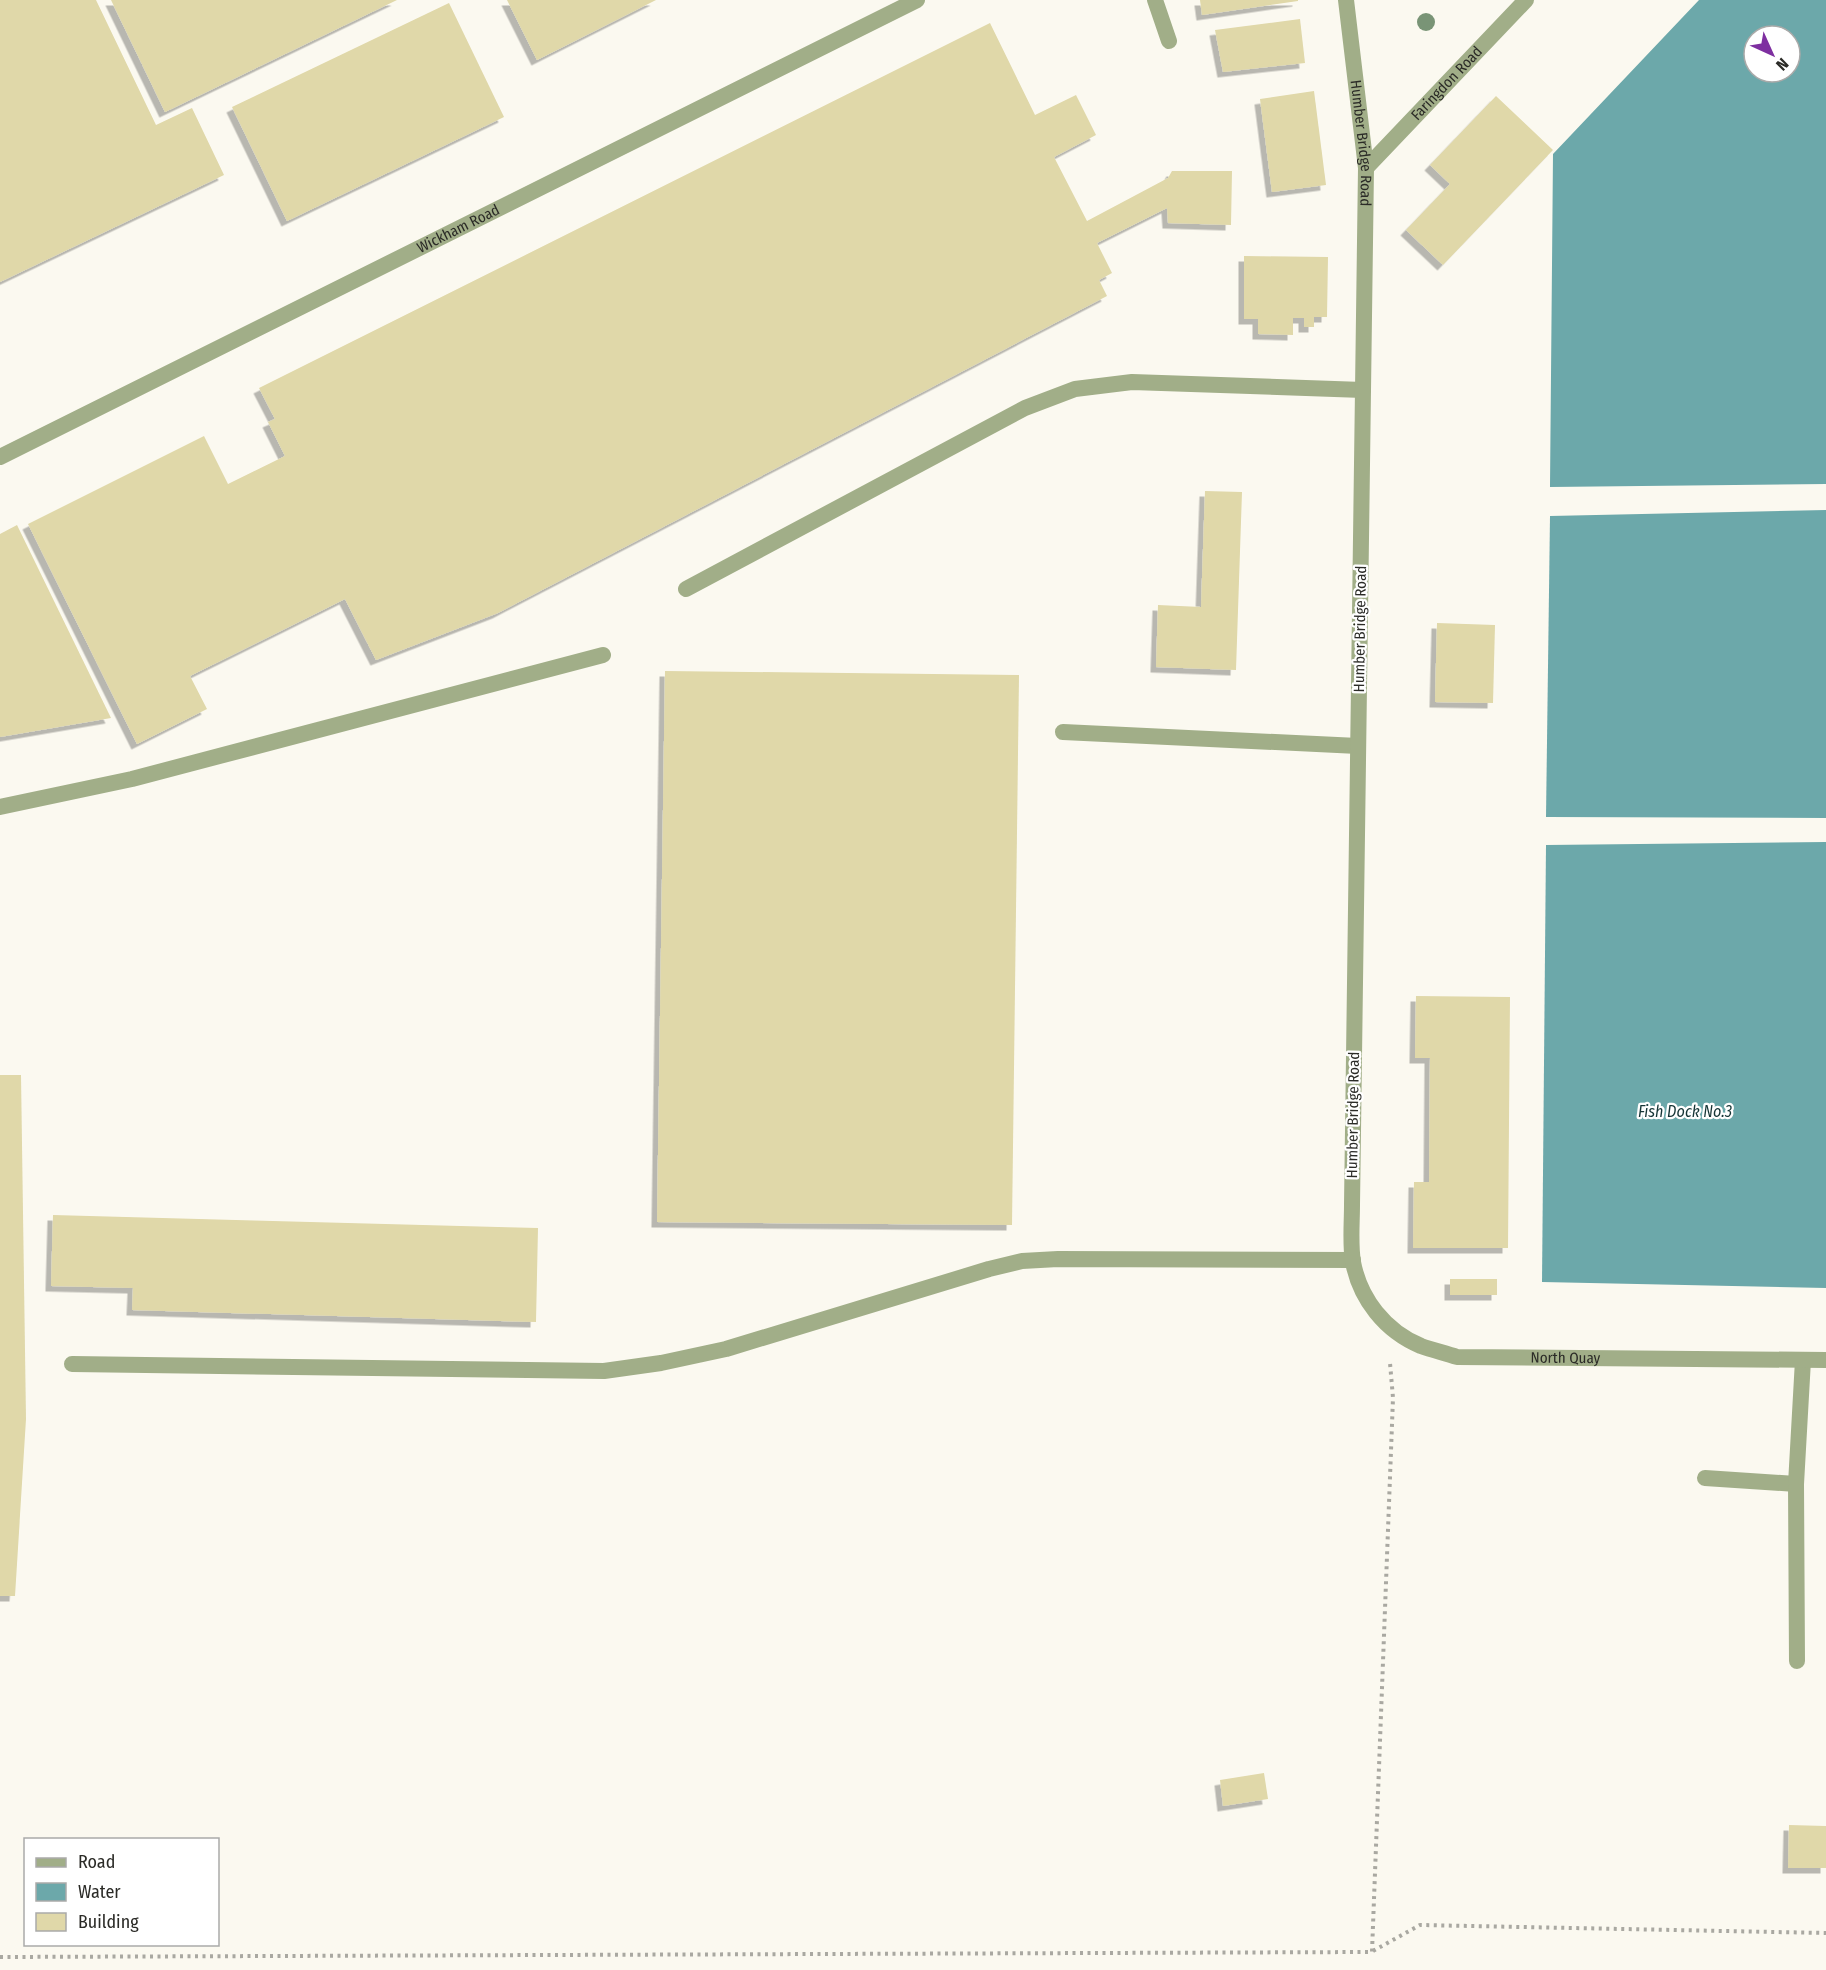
<svg xmlns="http://www.w3.org/2000/svg" width="1826" height="1970" font-family="'Fira Sans Condensed',sans-serif">
<style>
.water{fill:#6ca8aa;fill-rule:evenodd}
.building{fill:#e0d8a9;filter:url(#shadow)}
.lines{fill:none;stroke-linecap:round;stroke-linejoin:round}
.path{stroke:#a9a8a1;stroke-width:4;stroke-dasharray:3 4.5;stroke-linecap:butt}
.service{stroke:#a1ae88;stroke-width:16}
.minor{stroke:#a1ae88;stroke-width:16}
.tree{fill:#799476}
.labels{text-anchor:middle;dominant-baseline:central;stroke-width:4.5;stroke-linejoin:round;paint-order:stroke}
.street-label{font-size:15px;fill:#2b2b27;stroke:#fff}
.water-label{font-size:16px;font-style:italic;fill:#163536;stroke:#fff}
</style>
<defs>
<filter id="shadow"><feDropShadow dx="-5.5" dy="5.5" stdDeviation="0" flood-color="#0004"/></filter>
</defs>
<rect width="100%" height="100%" fill="#fbf9f0"/>
<g class="water">
<path d="M 1699,0 L 1826,0 L 1826,484 L 1550,487 L 1553,154 ZM 1754,36 L 1790,36 L 1790,72 L 1754,72 Z"/>
<polygon points="1826,510 1826,818 1546,817 1550,516"/>
<polygon points="1826,842 1826,1288 1542,1282 1546,845"/>
</g>
<g class="building">
<polygon points="0,0 96,0 156,125 192,108 224,175 0,282"/>
<polygon points="111,0 397,0 165,112"/>
<polygon points="507,0 656,0 537,60"/>
<polygon points="1200,0 1298,0 1298,1 1202,15"/>
<polygon points="449,3 504,117 287,221 232,107"/>
<polygon points="1300,19 1305,63 1223,72 1215,30"/>
<polygon points="990,23 1035,115 1076,95 1096,135 1054,157 1087,221 1168,178 1172,171 1232,171 1231,225 1168,223 1167,208 1097,243 1112,273 1099,280 1107,296 498,613 376,660 345,599 190,676 207,709 137,744 28,524 204,436 228,484 285,456 268,422 275,419 259,388"/>
<polygon points="1314,91 1326,185 1272,192 1260,99"/>
<polygon points="1496,96 1553,150 1443,265 1406,230 1450,184 1430,165"/>
<polygon points="1244,256 1328,257 1327,317 1314,317 1314,327 1304,327 1304,318 1293,318 1293,335 1258,334 1258,319 1244,319"/>
<polygon points="1205,491 1242,492 1236,670 1156,667 1158,605 1201,607"/>
<polygon points="17,525 111,718 0,737 0,534"/>
<polygon points="1437,623 1495,625 1493,703 1435,702"/>
<polygon points="665,671 1019,675 1012,1225 657,1222"/>
<polygon points="1416,996 1510,997 1508,1248 1413,1248 1414,1182 1429,1182 1430,1058 1415,1058"/>
<polygon points="0,1075 21,1075 26,1419 15,1596 0,1596"/>
<polygon points="53,1215 538,1228 536,1322 132,1310 133,1288 51,1286"/>
<rect x="1450" y="1279" width="47" height="16"/>
<polygon points="1264,1773 1268,1799 1223,1806 1220,1780"/>
<polygon points="1789,1825 1826,1826 1826,1868 1788,1868"/>
</g>
<g class="lines">
<g class="path">
<polyline points="1373,1951 1420,1925 1826,1933"/>
<polyline points="0,1957 1372,1952 1393,1398 1390,1363"/>
</g>
<g class="service">
<polyline points="1155,0 1169,41"/>
<polyline points="686,589 1025,408 1075,389 1132,382 1363,390"/>
<polyline points="1063,732 1358,746"/>
<polyline points="0,807 132,779 603,655"/>
<polyline points="72,1364 604,1371 661,1363 726,1349 989,1269 1022,1261 1058,1259 1353,1260"/>
<polyline points="1705,1478 1796,1484"/>
<polyline points="1797,1661 1796,1484 1803,1360"/>
</g>
<g class="minor">
<path id="s1" d="M 1346,0 L 1366,168 L 1352,1205 C 1352,1223 1350,1244 1353,1262 C 1360,1299 1385,1331 1421,1346 C 1432,1350 1445,1353 1457,1357 L 1826,1360"/>
<path id="s2" d="M 1366,168 L 1526,0"/>
<path id="s3" d="M 0,457 L 917,0"/>
</g>
</g>
<circle class="tree" cx="1426" cy="22" r="9"/>
<g class="labels">
<g class="street-label">
<text stroke="none"><textPath href="#s2" startOffset="117">Faringdon Road</textPath></text>
<text stroke="none"><textPath href="#s1" startOffset="144">Humber Bridge Road</textPath></text>
<text stroke="none"><textPath href="#s3" startOffset="512">Wickham Road</textPath></text>
<text transform="translate(1360 629) rotate(-89)">Humber Bridge Road</text>
<text transform="translate(1353 1115) rotate(-89)">Humber Bridge Road</text>
<text stroke="none"><textPath href="#s1" startOffset="1522">North Quay</textPath></text>
</g>
<g class="water-label">
<text x="1685" y="1111">Fish Dock No.3</text>
</g>
</g>
<rect x="24" y="1838" width="195" height="108" fill="#ffffff" stroke="#aaaaa9" stroke-width="1.5"/>
<rect x="36" y="1858" width="30" height="9" fill="#a1ae88" stroke="#aaaaa9" stroke-width="1.5"/>
<text x="78" y="1868" font-size="18" fill="#2b2b27">Road</text>
<rect x="36" y="1883" width="30" height="18" fill="#6ca8aa" stroke="#aaaaa9" stroke-width="1.5"/>
<text x="78" y="1898" font-size="18" fill="#2b2b27">Water</text>
<rect x="36" y="1913" width="30" height="18" fill="#e0d8a9" stroke="#aaaaa9" stroke-width="1.5"/>
<text x="78" y="1928" font-size="18" fill="#2b2b27">Building</text>
<g transform="translate(1772 54) rotate(135)"><circle r="28" fill="#ffffff" stroke="#aaaaa9" stroke-width="1.5"/>
<path d="M0-4.5L10 22L0 15L-10 22Z" fill="#7e2fa0"/>
<text y="-9" font-size="16" font-weight="bold" text-anchor="middle" fill="#2b2b27">N</text>
</g>
</svg>
